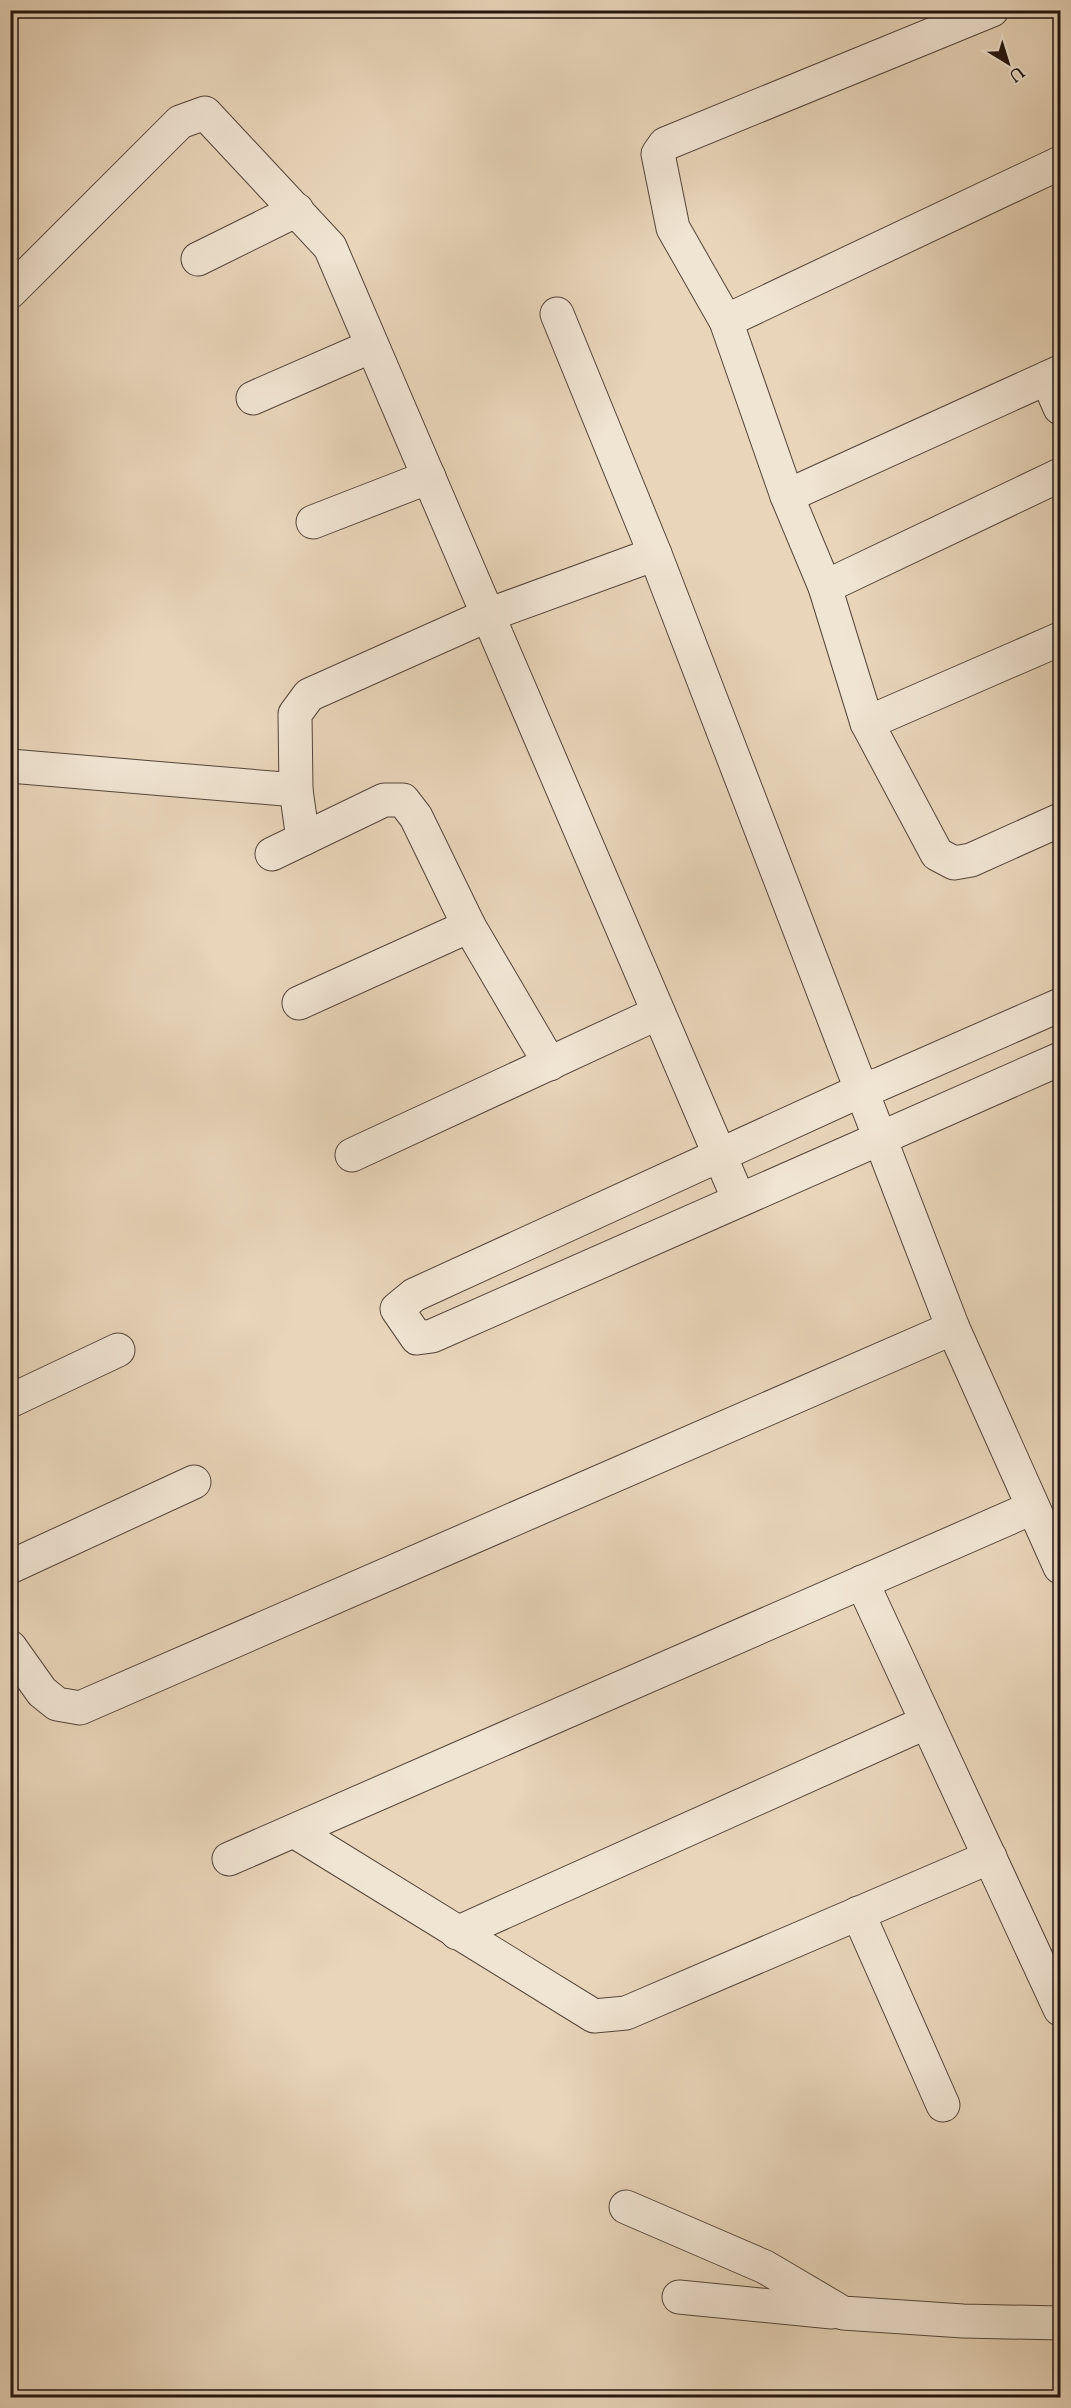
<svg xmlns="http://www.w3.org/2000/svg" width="1071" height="2408" font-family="'Sorts Mill Goudy',serif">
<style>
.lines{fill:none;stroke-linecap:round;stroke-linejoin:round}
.minor-casing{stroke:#54453a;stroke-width:35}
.minor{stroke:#f0e4d2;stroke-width:33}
</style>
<rect width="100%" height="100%" fill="#e8d5ba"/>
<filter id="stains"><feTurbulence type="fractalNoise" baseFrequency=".00333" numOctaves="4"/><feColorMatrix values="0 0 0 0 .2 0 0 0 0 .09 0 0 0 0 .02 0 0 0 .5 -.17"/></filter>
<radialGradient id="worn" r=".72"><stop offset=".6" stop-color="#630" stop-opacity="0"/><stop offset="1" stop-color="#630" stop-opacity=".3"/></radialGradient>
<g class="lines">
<defs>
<g id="minor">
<polyline points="992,10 665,144 658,154 673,228 726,321 787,496 825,587 867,723 937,854 954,863 971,860 1060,820"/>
<polyline points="198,259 297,210"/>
<polyline points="10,292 180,122 205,113 330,247 739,1200"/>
<polyline points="557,314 655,554 953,1328 1060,1567"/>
<polyline points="726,321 1060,163"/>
<polyline points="1047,378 1060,408"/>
<polyline points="253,398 372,346"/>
<polyline points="787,496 1060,372"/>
<polyline points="313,522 429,477"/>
<polyline points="825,587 1060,475"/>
<polyline points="867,723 1060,639"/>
<polyline points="10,766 296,790"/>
<polyline points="303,839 296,790 295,714 309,695 488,615 655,554"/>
<polyline points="272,854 384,800 403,800 416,817 469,926 550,1064"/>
<polyline points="299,1003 469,926"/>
<polyline points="1060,1005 880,1084 862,1090 414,1295 397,1309 417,1338 432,1336 1060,1059"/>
<polyline points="352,1155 658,1013"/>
<polyline points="10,1401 118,1350"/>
<polyline points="10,1567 194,1482"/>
<polyline points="862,1582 1060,2009"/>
<polyline points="10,1647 42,1692 57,1704 80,1708 953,1328"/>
<polyline points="294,1831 594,2016 626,2013 990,1857"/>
<polyline points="229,1859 1032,1508"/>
<polyline points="858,1913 943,2105"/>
<polyline points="457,1933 927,1722"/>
<polyline points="626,2207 765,2267 843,2313 963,2321 1060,2323"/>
<polyline points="679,2297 832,2312"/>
</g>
</defs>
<use href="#minor" class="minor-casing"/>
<use href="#minor" class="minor"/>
</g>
<rect width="1071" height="2408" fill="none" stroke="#e8d5ba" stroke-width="36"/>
<rect x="12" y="12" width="1047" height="2384" fill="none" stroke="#221510" stroke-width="3"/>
<rect x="18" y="18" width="1035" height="2372" fill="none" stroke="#221510" stroke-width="1.5"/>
<g transform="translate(1008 63) rotate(142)" stroke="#f0e4d2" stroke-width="4.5" paint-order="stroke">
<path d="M0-4.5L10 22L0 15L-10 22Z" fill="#221510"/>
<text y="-9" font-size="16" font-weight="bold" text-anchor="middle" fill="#221510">U</text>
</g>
<rect width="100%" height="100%" filter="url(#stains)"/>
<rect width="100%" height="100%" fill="url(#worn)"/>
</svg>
